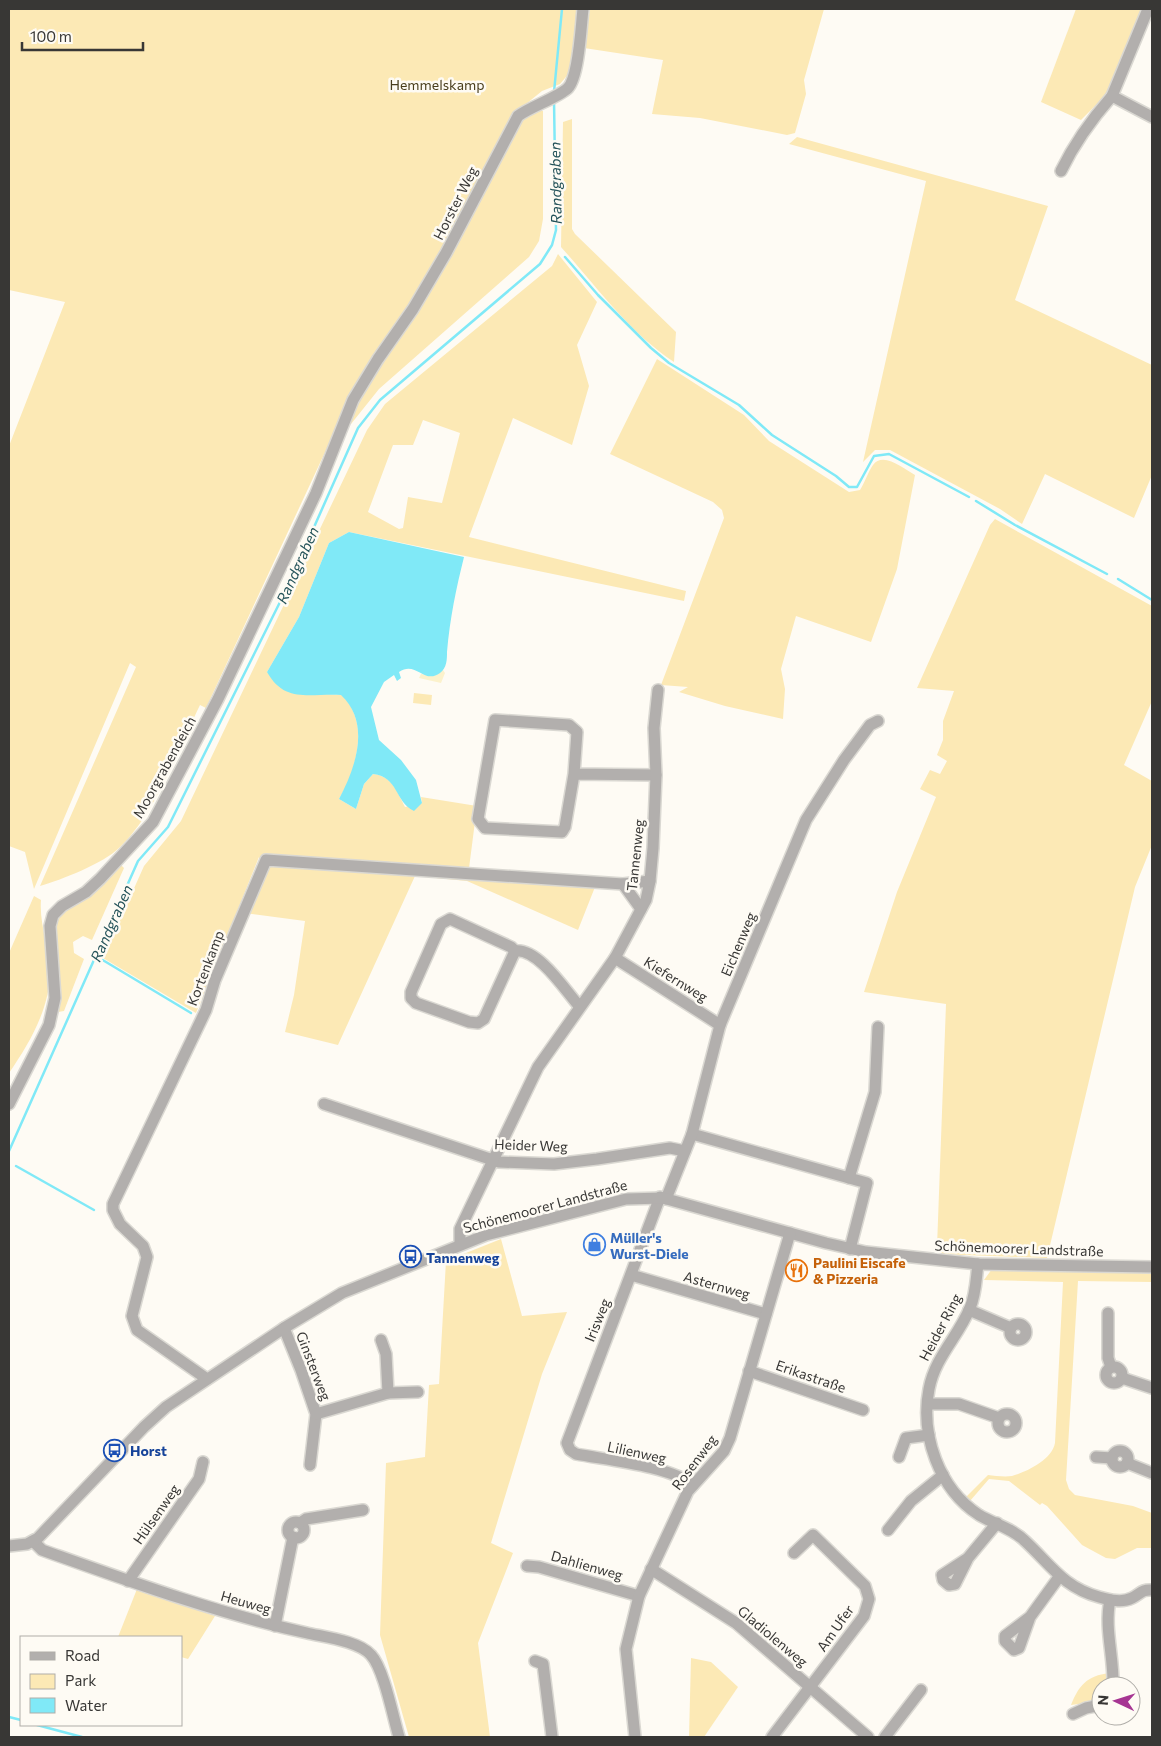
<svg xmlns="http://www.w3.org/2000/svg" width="1161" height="1746" font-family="Commissioner,sans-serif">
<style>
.green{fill:#fce9b5;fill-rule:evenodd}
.sand{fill:#fcf2cc}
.water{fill:#80e9f7}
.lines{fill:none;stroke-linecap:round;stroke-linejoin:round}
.stream{stroke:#80e9f7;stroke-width:2.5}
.minor-casing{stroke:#dad8d2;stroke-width:14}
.minor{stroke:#b2afad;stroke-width:11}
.labels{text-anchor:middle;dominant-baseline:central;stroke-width:5;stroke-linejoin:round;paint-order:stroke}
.park-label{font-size:14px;fill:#483d1c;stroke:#fefbf4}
.street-label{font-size:14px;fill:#383735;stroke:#fefbf4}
.shop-label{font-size:14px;font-weight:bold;fill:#366cbe;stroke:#fefbf4;text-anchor:start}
.transit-label{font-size:14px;font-weight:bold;fill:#164399;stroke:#fefbf4;text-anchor:start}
.food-label{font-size:14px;font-weight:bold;fill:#c56008;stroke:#fefbf4;text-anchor:start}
.water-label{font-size:15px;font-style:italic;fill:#25535a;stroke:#fefbf4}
</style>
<rect width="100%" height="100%" fill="#fefbf4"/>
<g class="green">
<path d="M 9,9 L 578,9 L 571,71 L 560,84 L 542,91 L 515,113 L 443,252 L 340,420 L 206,708 L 200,705 C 179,748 154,816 119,848 C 104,863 61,880 40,886 L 136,667 L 130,663 L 34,889 L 25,852 L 9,846 L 9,446 L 65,302 L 9,290 Z"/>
<polygon points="590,9 824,9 804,80 806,94 795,133 787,135 700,118 652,114 663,60 584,48"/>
<polygon points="1076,9 1143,9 1106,95 1081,120 1041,102"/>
<polygon points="535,109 543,111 543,219 539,241 529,257 379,389 351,424 347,423 356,402 520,118"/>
<path d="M 572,119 L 572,229 L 575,234 L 676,332 L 674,362 C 630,333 596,286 561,247 L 563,122 Z"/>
<polygon points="797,137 1048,206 1015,300 1152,365 1152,475 1134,518 1045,474 1022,524 1000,509 890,450 875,450 863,462 926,181 789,144"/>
<path d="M 558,254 L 597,302 L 577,345 L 589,386 L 572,445 L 513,418 L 469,537 L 686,591 L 684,601 L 349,532 L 329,543 L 299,617 L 267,672 L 325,694 L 342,695 C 364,718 360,746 351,775 C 349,783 343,791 339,799 L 356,809 L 364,784 L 373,774 C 392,776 397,791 405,807 L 422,803 L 421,797 L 477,806 L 468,876 L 595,887 L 578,930 L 467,881 L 415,876 L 338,1045 L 285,1032 L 294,995 L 305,921 L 244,913 L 265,876 L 259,857 L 196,1013 L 103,958 L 144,866 L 181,821 L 367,430 L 385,404 L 552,266 ZM 423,420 L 460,433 L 442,503 L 408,497 L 403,528 L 399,529 L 368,512 L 393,445 L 413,445 Z"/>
<path d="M 657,359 L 744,415 L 769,441 L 849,492 L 860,490 C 865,482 868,472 873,465 C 883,451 904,469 915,475 L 897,569 L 871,642 L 796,616 L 781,669 L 785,689 L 783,719 L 725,706 L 679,692 L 688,687 L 661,685 L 724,518 L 722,510 L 713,502 L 610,454 Z"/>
<polygon points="995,519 1152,606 1152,701 1124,765 1152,781 1152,845 1135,887 1047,1258 939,1254 937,1247 946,1004 864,992 897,892 936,797 920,789 930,770 940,774 947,761 937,755 943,740 943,721 954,691 917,688 990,525"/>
<polygon points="414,693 432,695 431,705 413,703"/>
<polygon points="121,865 124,868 92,940 83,936 73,942 74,953 84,959 64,1011 58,1012 54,937 56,918 63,911 101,887"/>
<path d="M 34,896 L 41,900 C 39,925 50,949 50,974 C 49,1010 29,1044 9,1073 L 9,953 Z"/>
<polygon points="501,1239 522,1316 567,1312 542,1374 491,1543 513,1553 478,1643 490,1737 409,1737 380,1635 386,1463 425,1457 429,1385 439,1384 446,1261"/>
<path d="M 992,1269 L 1152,1270 L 1152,1282 L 1078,1281 L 1066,1480 L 1069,1489 L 1075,1495 L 1133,1506 L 1152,1513 L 1152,1548 L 1137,1548 L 1115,1559 L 1106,1558 L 1082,1545 L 1047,1506 L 1042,1503 L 1040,1505 L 1009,1481 L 989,1479 L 970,1501 L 966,1497 L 988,1475 C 995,1476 1005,1477 1012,1476 C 1026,1472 1052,1460 1055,1443 L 1063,1282 L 984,1280 Z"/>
<polygon points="137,1589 215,1616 188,1659 181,1657 181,1637 118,1637"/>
<polygon points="691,1658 711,1662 738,1687 704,1737 689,1737"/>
<path d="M 1109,1673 L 1111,1686 L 1101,1686 L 1101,1701 L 1071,1705 C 1079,1685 1087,1676 1109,1673 Z"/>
</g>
<polygon class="sand" points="443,670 445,673 441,683 419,678 421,674 433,676"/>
<path class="water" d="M 349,532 L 464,557 C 456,589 450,618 447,652 C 447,659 447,668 440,673 C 424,685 416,660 399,672 L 401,678 L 397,681 L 394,675 L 384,682 L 371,707 L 379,740 L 401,760 L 416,780 L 422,803 L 414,811 C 394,801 399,777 373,774 L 364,784 L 356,809 L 339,799 C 356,767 371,723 341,695 C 310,693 285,704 267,672 L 299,617 L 329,543 Z"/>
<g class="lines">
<g class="stream">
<polyline points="554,92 562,9"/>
<polyline points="565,257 598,295 651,348 669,363 739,405 772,435 836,476 849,487 857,487 874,456 889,454 969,497"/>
<polyline points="976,501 1015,525 1107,574"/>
<polyline points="1118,579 1152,600"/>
<polyline points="96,956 191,1013"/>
<polyline points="9,1151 138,861 168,827 287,588 358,428 380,400 540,264 552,245 556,230 554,100"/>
<polyline points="16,1166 94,1210"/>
<polyline points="9,1717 21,1720"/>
<polyline points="37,1725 82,1737"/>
</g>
<defs>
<g id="minor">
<polyline points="1148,9 1112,96 1152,117"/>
<path d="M 1061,171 C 1075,142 1091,120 1112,96"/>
<polyline points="574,774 565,827 562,832 485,828 478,819 495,720 569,725 577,732 574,774 656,775"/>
<polyline points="623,884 641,909"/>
<path d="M 515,951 L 484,1019 L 478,1023 L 469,1022 L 416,1003 L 411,998 L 411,992 L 441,924 L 450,919 L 511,947 L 515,951 C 538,948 565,990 579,1006"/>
<polyline points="615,958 720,1025"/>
<path d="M 9,1104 L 49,1025 L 55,998 L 50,926 L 53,915 L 62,906 L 86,892 L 100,879 L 153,822 L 218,699 L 316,493 L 353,400 L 378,359 L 413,309 L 446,253 L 518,116 C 530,107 559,97 568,88 C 579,76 581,26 583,9"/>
<polyline points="324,1104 499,1162 554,1164 597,1159 670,1148 685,1151"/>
<polyline points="692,1134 867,1183 850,1249"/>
<polyline points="849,1178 875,1092 878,1027"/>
<path d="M 660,1197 L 567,1443 L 570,1450 L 576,1454 C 607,1460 670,1466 693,1485"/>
<polyline points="666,1199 692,1134 720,1025 806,820 844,760 870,725 878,721"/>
<polyline points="460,1244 460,1229 538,1067 615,958 646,900 650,881 653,848 656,775 654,728 658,690"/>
<path d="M 978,1264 C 976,1279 976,1294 970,1308 C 958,1337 935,1357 929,1389 C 920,1435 939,1489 979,1515 C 994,1524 1012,1528 1025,1541 C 1051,1565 1063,1587 1099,1597 C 1110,1600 1122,1603 1132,1598 C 1140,1594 1142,1589 1152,1590"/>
<polyline points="631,1275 766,1314"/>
<polyline points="969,1310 1011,1328"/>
<polyline points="1108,1313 1108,1358 1111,1367"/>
<circle cx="1018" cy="1332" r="8"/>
<polyline points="284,1328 301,1370 316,1414 310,1465"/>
<polyline points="381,1340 386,1354 388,1393"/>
<circle cx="1114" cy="1375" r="8"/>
<polyline points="749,1371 863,1410"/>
<polyline points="1122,1378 1152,1388"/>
<polyline points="207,1379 137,1330 132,1316 147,1257 143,1246 120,1224 113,1210 113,1204 206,1010 215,980 266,860 623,884 650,881"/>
<polyline points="928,1404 959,1404 999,1418"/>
<polyline points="316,1414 388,1393 418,1392"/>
<circle cx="1007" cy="1423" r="9"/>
<circle cx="1120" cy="1459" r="8"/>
<polyline points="899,1457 906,1438 929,1435"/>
<polyline points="1096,1457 1112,1458"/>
<polyline points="1127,1463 1152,1473"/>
<circle cx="296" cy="1530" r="8"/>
<polyline points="300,1523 306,1519 363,1510"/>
<polyline points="888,1530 911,1501 943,1475"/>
<path d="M 33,1541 L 42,1550 C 129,1581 216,1613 307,1633 C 324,1637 359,1641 371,1655 C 384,1669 393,1717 399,1737"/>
<polyline points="9,1546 27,1544 38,1538 144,1427 166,1407 284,1328 342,1293 486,1235 626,1199 663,1198 826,1243 866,1252 978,1264 1152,1267"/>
<polyline points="968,1558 955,1584 949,1585 943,1580 942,1575 968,1558 997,1523"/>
<polyline points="527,1566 539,1567 639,1596"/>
<polyline points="651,1569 736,1623 868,1737"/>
<polyline points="128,1581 199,1479 203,1462"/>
<path d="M 1110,1600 C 1104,1628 1114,1657 1113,1686"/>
<polyline points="1030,1617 1019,1648 1014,1650 1005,1641 1005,1636 1030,1617 1059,1577"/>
<polyline points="275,1626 293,1537"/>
<polyline points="535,1661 543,1664 552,1737"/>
<polyline points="1073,1714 1086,1708 1101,1705"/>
<polyline points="635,1737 626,1649 639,1596 688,1491 724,1451 730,1438 790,1233"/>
<polyline points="772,1737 864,1616 869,1599 865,1586 813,1535 794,1553"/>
<polyline points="885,1737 921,1690"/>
</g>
</defs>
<use href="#minor" class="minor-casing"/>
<use href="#minor" class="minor"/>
</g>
<defs>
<symbol id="shop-ring" viewBox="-11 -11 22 22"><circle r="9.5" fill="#fefbf4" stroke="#3f7fe0" stroke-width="1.5"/><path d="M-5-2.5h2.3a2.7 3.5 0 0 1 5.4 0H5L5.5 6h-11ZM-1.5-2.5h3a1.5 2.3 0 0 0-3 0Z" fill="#3f7fe0"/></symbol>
<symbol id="bus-ring" viewBox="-11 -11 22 22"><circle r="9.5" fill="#fefbf4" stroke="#1a4fb4" stroke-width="1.5"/><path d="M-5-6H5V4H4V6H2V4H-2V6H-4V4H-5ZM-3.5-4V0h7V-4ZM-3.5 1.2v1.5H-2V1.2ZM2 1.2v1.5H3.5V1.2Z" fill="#1a4fb4"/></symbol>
<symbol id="restaurant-ring" viewBox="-11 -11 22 22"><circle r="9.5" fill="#fefbf4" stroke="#e8710a" stroke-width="1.5"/><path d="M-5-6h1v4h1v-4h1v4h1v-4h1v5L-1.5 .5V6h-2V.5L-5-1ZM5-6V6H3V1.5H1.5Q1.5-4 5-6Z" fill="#e8710a"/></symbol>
</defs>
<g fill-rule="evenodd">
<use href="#shop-ring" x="582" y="1232" width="25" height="25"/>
<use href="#bus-ring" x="398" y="1244" width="25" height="25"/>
<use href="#restaurant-ring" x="784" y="1258" width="25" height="25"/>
<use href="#bus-ring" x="102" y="1438" width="25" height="25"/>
</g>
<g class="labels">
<g class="park-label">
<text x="437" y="84">Hemmelskamp</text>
</g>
<g class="street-label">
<text transform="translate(455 203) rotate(-63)">Horster Weg</text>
<text transform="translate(164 767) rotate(-61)">Moorgrabendeich</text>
<text transform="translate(635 855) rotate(-84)">Tannenweg</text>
<text transform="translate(738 944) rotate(-67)">Eichenweg</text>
<text transform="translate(205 968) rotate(-69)">Kortenkamp</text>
<text transform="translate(676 979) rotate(32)">Kiefernweg</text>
<text transform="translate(531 1145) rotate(2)">Heider Weg</text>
<text transform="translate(545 1206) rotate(-15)">Schönemoorer Landstraße</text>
<text transform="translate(1019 1248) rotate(2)">Schönemoorer Landstraße</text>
<text transform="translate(717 1285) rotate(16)">Asternweg</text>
<text transform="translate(597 1320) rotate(-68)">Irisweg</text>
<text transform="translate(940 1327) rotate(-62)">Heider Ring</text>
<text transform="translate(314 1366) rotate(69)">Ginsterweg</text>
<text transform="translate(811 1376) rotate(19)">Erikastraße</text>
<text transform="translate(637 1452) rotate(12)">Lilienweg</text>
<text transform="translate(694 1462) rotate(-53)">Rosenweg</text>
<text transform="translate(156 1514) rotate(-55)">Hülsenweg</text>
<text transform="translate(587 1565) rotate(16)">Dahlienweg</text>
<text transform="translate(246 1602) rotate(16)">Heuweg</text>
<text transform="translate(835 1628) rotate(-55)">Am Ufer</text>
<text transform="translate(773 1636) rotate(40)">Gladiolenweg</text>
</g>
<g class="shop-label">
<text x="610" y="1237">Müller's<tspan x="610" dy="16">Wurst-Diele</tspan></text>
</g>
<g class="transit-label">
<text x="426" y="1257">Tannenweg</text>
<text x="130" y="1450">Horst</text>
</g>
<g class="food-label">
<text x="813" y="1262">Paulini Eiscafe<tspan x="813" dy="16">&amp; Pizzeria</tspan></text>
</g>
<g class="water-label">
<text transform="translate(555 183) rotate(-91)">Randgraben</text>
<text transform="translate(297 565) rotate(-66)">Randgraben</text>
<text transform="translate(111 923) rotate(-66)">Randgraben</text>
</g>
</g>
<rect width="1161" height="1746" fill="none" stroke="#383735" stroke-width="20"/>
<rect x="20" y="1636" width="162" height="90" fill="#fefbf4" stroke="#afada8"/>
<rect x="30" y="1652" width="25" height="8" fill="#b2afad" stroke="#afada8"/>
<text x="65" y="1661" font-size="15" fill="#383735">Road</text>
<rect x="30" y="1674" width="25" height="15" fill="#fce9b5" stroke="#afada8"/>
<text x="65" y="1686" font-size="15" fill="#383735">Park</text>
<rect x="30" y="1698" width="25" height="15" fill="#80e9f7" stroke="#afada8"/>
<text x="65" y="1711" font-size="15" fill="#383735">Water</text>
<g transform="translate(1116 1701) rotate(274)"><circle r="24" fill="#fefbf4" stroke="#afada8"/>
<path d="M0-4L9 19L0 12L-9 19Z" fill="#a63592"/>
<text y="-8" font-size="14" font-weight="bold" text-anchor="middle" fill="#383735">N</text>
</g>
<path d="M22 42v8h121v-8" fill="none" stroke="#383735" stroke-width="2.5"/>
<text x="30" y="42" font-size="15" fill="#383735" stroke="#fefbf4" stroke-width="4" paint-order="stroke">100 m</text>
</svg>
